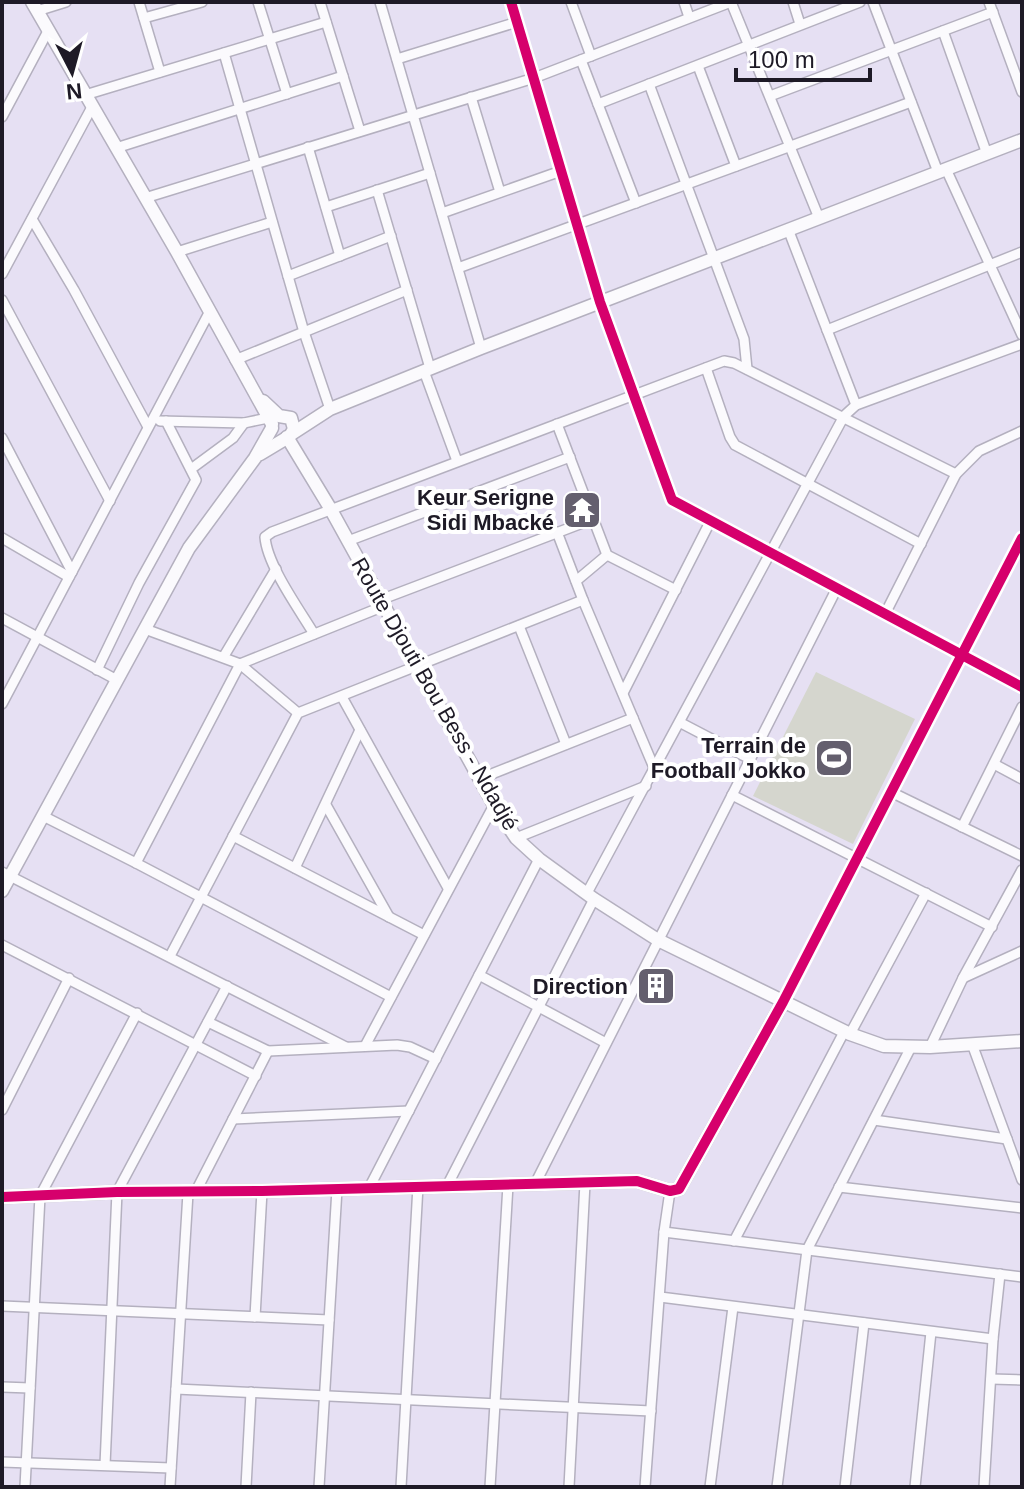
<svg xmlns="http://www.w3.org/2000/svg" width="1024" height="1489" font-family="Arial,sans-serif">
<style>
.pitch{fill:#d5d6ce}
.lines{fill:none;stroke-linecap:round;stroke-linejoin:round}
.street-casing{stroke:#b4b0bf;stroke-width:12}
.secondary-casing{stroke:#b4b0bf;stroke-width:15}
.street{stroke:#fbfafd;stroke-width:9}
.secondary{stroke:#fbfafd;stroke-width:12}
.cycleway-casing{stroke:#fff;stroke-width:15}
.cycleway{stroke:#d6006c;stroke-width:10}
.labels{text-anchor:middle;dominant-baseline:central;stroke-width:8;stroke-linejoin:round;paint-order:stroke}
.poi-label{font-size:22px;font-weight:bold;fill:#1e1a26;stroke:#fff;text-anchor:end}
.street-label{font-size:22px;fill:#1e1a26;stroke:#fff}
</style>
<rect width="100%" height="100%" fill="#e6e0f3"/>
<polygon class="pitch" points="816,672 915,719 853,844 753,796"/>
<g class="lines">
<defs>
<g id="street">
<polyline points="139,2 160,72"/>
<polyline points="258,2 287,94"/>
<polyline points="320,2 360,131"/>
<polyline points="380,2 481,348"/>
<polyline points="511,2 600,302 672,500 1022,687"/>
<polyline points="571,2 591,56"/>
<polyline points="684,2 689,17"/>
<polyline points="731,2 819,218"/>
<polyline points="793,2 800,24"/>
<polyline points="873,2 938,172"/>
<polyline points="989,2 1022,92"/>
<polyline points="37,11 66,2"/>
<polyline points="144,18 202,2"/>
<polyline points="943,31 987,154"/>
<polyline points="224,53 304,332 330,409"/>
<polyline points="397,59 517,22"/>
<polyline points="581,60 636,203"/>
<polyline points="698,66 736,166"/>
<polyline points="649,84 744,339 747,369"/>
<polyline points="85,95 326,22"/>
<polyline points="770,96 993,12"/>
<polyline points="471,97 500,192"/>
<polyline points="598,104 860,2"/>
<polyline points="2,117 48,31"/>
<polyline points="308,147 340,256"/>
<polyline points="116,148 343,76"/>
<polyline points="946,169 1022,335"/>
<polyline points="377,190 430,368"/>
<polyline points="145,198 534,78 731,2"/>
<polyline points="326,207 430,173"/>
<polyline points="442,213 561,171"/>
<polyline points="32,219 74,290 148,427"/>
<polyline points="788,229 856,405"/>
<polyline points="177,252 272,222"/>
<polyline points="458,268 911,102"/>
<polyline points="2,274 92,107"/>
<polyline points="288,276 391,236"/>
<polyline points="2,300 110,501"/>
<polyline points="827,330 1022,252"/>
<polyline points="235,360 407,290"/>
<polyline points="706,368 730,437 735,445 921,544"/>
<polyline points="424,371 457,461"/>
<polyline points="160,421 244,423 268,418"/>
<polyline points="557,424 607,555 676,590"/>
<polyline points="2,438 72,572"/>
<polyline points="191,469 233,438 244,423"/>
<polyline points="557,532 583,600 655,770"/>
<polyline points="2,538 69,577"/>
<polyline points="348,541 570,457"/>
<polyline points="576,581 607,555"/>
<polyline points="380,600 593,519"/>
<polyline points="885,614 956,474 979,451 1022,431"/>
<polyline points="2,618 117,680"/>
<polyline points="519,626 566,744"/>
<polyline points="145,629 240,664 298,713"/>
<path d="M 314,634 C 299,609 267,565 265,537 L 272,532 L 724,361 L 734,363 L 956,474"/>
<polyline points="224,656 276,569"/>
<polyline points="97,670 139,583 196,480 166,421"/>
<polyline points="623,693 711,520"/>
<polyline points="342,697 448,888"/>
<polyline points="2,704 210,311"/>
<polyline points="681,723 750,759"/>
<polyline points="994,764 1022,779"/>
<polyline points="479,779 633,718"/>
<polyline points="891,792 1022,856"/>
<polyline points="732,795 992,927"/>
<polyline points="326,805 389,917"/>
<polyline points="43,816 136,863 391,997"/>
<polyline points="962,827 1022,707"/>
<polyline points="233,836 424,935"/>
<polyline points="516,838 646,786"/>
<polyline points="136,863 240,664 384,606"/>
<polyline points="295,868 360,730"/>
<polyline points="2,872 346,1047"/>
<polyline points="587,893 844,416 856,405 1022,344"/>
<polyline points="2,945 256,1076"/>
<polyline points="170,956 298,713 583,600"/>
<polyline points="479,975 606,1043"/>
<polyline points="963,978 1022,951"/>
<polyline points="783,1002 1022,538"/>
<polyline points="208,1022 268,1051 397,1045 410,1047 436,1059"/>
<polyline points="850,1034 926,893"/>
<polyline points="972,1044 1022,1180"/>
<polyline points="365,1046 494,805"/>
<polyline points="930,1047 963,978 1022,870"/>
<polyline points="2,1110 69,978"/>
<polyline points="233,1119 409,1111"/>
<polyline points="874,1120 1007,1139"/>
<polyline points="535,1184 837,588"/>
<polyline points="447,1186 594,899"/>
<polyline points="839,1187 1022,1208"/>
<polyline points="369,1188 539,859"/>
<polyline points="195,1193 268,1051"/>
<polyline points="664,1232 1022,1277"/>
<polyline points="734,1241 844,1032"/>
<polyline points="660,1297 993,1339"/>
<polyline points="2,1306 329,1320"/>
<polyline points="255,1317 262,1191"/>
<polyline points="991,1379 1022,1380"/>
<polyline points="2,1387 30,1388"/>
<polyline points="176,1389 651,1411"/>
<polyline points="2,1462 171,1468"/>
<polyline points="105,1465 117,1192 227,986"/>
<polyline points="25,1487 40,1196 137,1013"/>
<polyline points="170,1487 188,1193"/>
<polyline points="246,1487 251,1392"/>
<polyline points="319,1487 337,1189"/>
<polyline points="401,1487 418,1186"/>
<polyline points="490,1487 508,1185"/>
<polyline points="569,1487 585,1183"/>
<polyline points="645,1487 664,1232 670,1191"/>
<polyline points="710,1487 733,1307"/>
<polyline points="777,1487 807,1250 911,1047"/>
<polyline points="845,1487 864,1323"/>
<polyline points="915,1487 931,1332"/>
<polyline points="984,1487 993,1339 1000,1274"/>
</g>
<g id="secondary">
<polyline points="32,2 177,252 272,424"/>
<polyline points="293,433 330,409 481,348 1022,140"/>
<polyline points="287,437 330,508 494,805 516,838 539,859 594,899 658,940 850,1034 884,1046 930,1047 1022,1041"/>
<polyline points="260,454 290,436 294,429 291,418 279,416 263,401"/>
<polyline points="2,891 189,548 255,458 272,428"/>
<polyline points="2,1197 117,1192 262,1191 637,1181 670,1191 679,1189 783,1002"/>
</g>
</defs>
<use href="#street" class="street-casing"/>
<use href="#secondary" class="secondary-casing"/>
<use href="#street" class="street"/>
<use href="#secondary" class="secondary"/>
<defs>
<g id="cycleway">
<polyline points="511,2 600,302 672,500 1022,687"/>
<polyline points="2,1197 117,1192 262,1191 637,1181 670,1191 679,1189 783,1002 1022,538"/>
</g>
</defs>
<use href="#cycleway" class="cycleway-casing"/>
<use href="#cycleway" class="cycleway"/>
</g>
<defs>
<symbol id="temple-square" viewBox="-11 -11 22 22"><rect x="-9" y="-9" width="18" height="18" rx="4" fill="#645f6e" stroke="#fff"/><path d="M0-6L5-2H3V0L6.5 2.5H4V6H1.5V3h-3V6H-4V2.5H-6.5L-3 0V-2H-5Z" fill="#fff"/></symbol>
<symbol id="stadium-square" viewBox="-11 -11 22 22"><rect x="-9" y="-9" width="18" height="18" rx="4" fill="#645f6e" stroke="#fff"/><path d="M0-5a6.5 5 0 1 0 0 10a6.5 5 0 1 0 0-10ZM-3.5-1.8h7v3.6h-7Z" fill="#fff"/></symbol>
<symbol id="building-square" viewBox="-11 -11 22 22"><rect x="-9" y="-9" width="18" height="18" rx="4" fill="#645f6e" stroke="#fff"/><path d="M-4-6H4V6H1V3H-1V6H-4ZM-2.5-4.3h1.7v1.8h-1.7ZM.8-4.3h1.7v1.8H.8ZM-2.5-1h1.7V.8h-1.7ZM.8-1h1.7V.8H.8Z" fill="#fff"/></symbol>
</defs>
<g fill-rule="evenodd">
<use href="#temple-square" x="560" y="488" width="44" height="44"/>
<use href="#stadium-square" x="812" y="736" width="44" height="44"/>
<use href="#building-square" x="634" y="964" width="44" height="44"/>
</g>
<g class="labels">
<g class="poi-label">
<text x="554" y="497">Keur Serigne<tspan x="554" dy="25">Sidi Mbacké</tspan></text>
<text x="806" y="745">Terrain de<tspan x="806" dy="25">Football Jokko</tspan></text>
<text x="628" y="986">Direction</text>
</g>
<g class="street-label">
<text transform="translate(435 694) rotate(60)">Route Djouti Bou Bess - Ndadjé</text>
</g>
</g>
<rect width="1024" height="1489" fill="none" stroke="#1e1a26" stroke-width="8"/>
<g transform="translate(72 72) rotate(174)" stroke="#ffffff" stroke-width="6" paint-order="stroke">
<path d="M0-6L14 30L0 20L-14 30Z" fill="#1e1a26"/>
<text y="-12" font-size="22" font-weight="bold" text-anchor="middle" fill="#1e1a26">N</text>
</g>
<path d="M736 68v12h134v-12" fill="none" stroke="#1e1a26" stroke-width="4"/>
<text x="748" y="68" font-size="24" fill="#1e1a26" stroke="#ffffff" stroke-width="6" paint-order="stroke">100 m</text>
</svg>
